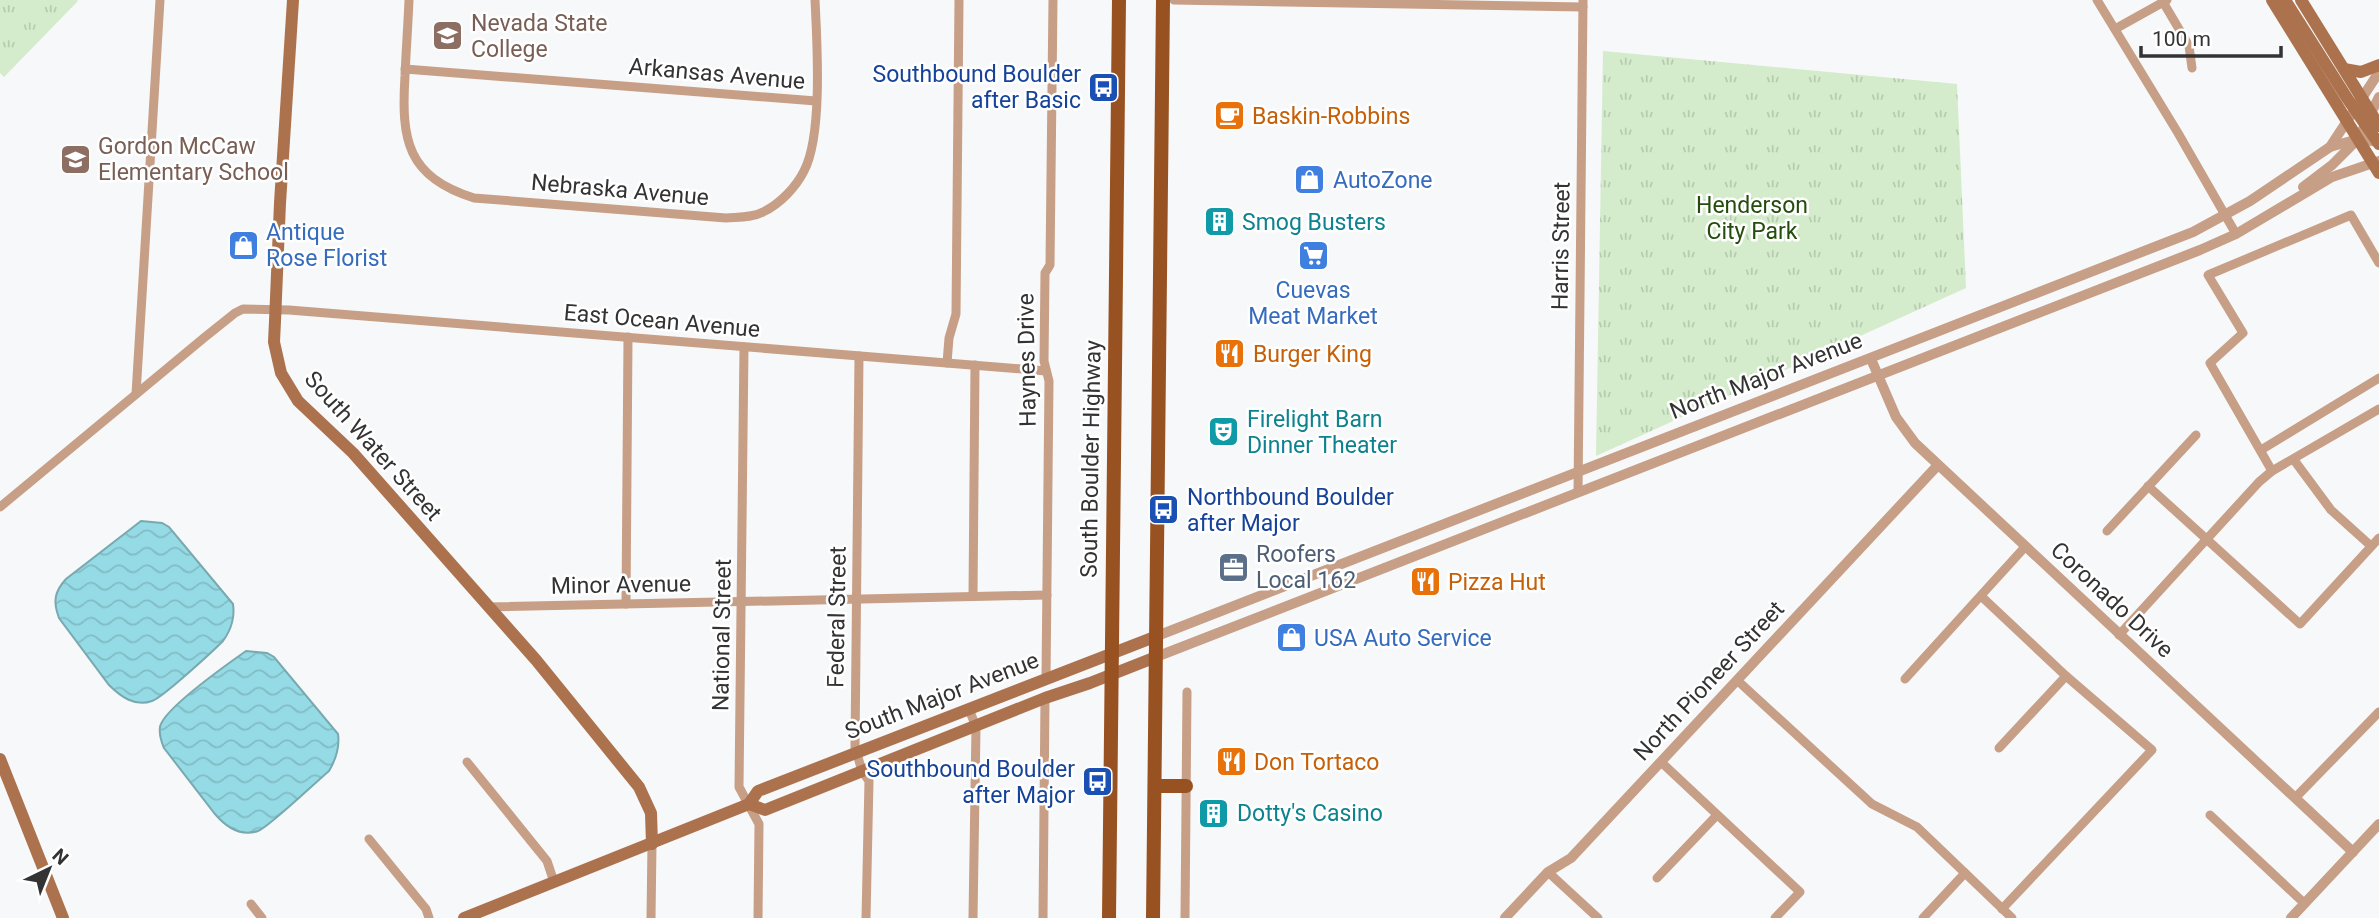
<svg xmlns="http://www.w3.org/2000/svg" width="2379" height="918" font-family="Roboto,sans-serif">
<style>
.grass{fill:url(#grass-tufts)}
.water{fill:url(#water-waves);stroke:#78a9b0;stroke-width:2}
.lines{fill:none;stroke-linecap:round;stroke-linejoin:round}
.minor{stroke:#c79e86;stroke-width:9}
.tertiary{stroke:#c79e86;stroke-width:10}
.secondary{stroke:#ac724e;stroke-width:12}
.primary{stroke:#985121;stroke-width:14}
.labels{text-anchor:middle;dominant-baseline:central;stroke-width:5;stroke-linejoin:round;paint-order:stroke}
.education-label{font-size:23px;fill:#785e54;stroke:#fff;text-anchor:start}
.street-label{font-size:23px;fill:#333334;stroke:#fff}
.transit-label{font-size:23px;fill:#164399;stroke:#fff;text-anchor:end}
.food-label{font-size:23px;fill:#c56008;stroke:#fff;text-anchor:start}
.shop-label{font-size:23px;fill:#366cbe;stroke:#fff;text-anchor:start}
.park-label{font-size:23px;fill:#244d0d;stroke:#fff}
.culture-label{font-size:23px;fill:#0d838f;stroke:#fff;text-anchor:start}
.service-label{font-size:23px;fill:#4e5e75;stroke:#fff;text-anchor:start}
</style>
<defs>
<pattern id="grass-tufts" width="24" height="20" patternUnits="userSpaceOnUse" patternTransform="scale(1.75)"><rect width="24" height="20" fill="#d4eccb"/><path d="M3 7l-1-3M5 7V3M7 7l1-3M15 17l-1-3M17 17v-4M19 17l1-3" fill="none" stroke="#b6cbaf"/></pattern>
<pattern id="water-waves" width="16" height="10" patternUnits="userSpaceOnUse" patternTransform="scale(1.75)"><rect width="16" height="10" fill="#95dbe5"/><path d="M0 5q4-4 8 0t8 0" fill="none" stroke="#81bcc5"/></pattern>
</defs>
<rect width="100%" height="100%" fill="#f7f8f9"/>
<g class="grass">
<polygon points="0,0 77,0 78,1 4,77 0,73"/>
<polygon points="1603,51 1957,84 1966,288 1596,456"/>
</g>
<g class="water">
<path d="M 141,521 L 162,523 L 169,527 L 233,604 C 235,618 231,630 223,641 C 212,652 162,698 152,701 C 135,707 121,697 109,685 L 59,618 C 53,602 54,592 66,579 Z"/>
<path d="M 246,651 L 267,653 L 274,657 L 338,734 C 340,748 336,759 329,771 C 317,781 268,828 258,831 C 240,837 226,827 215,814 L 164,748 C 161,741 159,734 160,727 C 163,709 229,663 246,651 Z"/>
</g>
<g class="lines">
<g class="minor">
<path d="M 409,0 C 408,25 406,51 405,76 C 401,140 407,177 474,198 L 726,218 C 739,217 752,218 763,212 C 780,204 796,187 804,171 C 823,135 817,42 815,0"/>
<polyline points="1174,0 1583,7"/>
<polyline points="2097,0 2178,133 2236,234"/>
<polyline points="2163,2 2189,46 2192,68"/>
<polyline points="2115,29 2167,0"/>
<polyline points="405,69 816,101"/>
<polyline points="744,347 739,787 759,824 758,918"/>
<polyline points="859,356 855,747 862,771 869,781 866,918"/>
<polyline points="947,363 949,338 956,314 959,0"/>
<polyline points="136,394 160,0"/>
<polyline points="2261,450 2379,378"/>
<polyline points="2294,460 2331,510 2371,546"/>
<polyline points="2272,471 2210,363 2243,333 2208,275 2351,215 2379,263"/>
<polyline points="2148,486 2300,624 2379,538"/>
<polyline points="1578,492 1583,0"/>
<polyline points="0,507 205,337 235,313 243,309 289,310 1046,371"/>
<polyline points="2107,531 2196,435"/>
<polyline points="973,596 975,365"/>
<polyline points="1981,596 2066,676 2152,750 2002,909"/>
<polyline points="626,604 628,337"/>
<polyline points="489,607 1047,595"/>
<polyline points="2119,635 2259,482 2272,471 2379,409"/>
<polyline points="1046,678 1049,381 1044,361 1045,273 1050,265 1053,0"/>
<polyline points="1905,679 2024,548"/>
<polyline points="1738,681 1872,804 1917,827 2012,918"/>
<polyline points="969,709 976,727 973,918"/>
<polyline points="1999,748 2066,676"/>
<polyline points="467,762 547,861 554,882"/>
<polyline points="1661,762 1800,892 1775,918"/>
<polyline points="2295,798 2379,712"/>
<polyline points="2210,815 2304,903"/>
<polyline points="369,839 426,909 429,918"/>
<polyline points="1548,872 1598,918"/>
<polyline points="1657,878 1717,815"/>
<polyline points="251,904 262,918"/>
<polyline points="651,918 652,844"/>
<polyline points="1043,918 1045,698"/>
<polyline points="1185,918 1187,692"/>
<polyline points="1923,918 1965,873"/>
</g>
<g class="tertiary">
<polyline points="2330,147 2379,72"/>
<polyline points="2303,187 2332,165 2358,139 2379,97"/>
<polyline points="1871,359 1896,417 1915,443 2353,852"/>
<polyline points="1157,636 2193,232 2250,201 2330,147 2358,139 2379,142"/>
<polyline points="1156,657 2200,250 2236,234 2332,177 2379,161"/>
<polyline points="1505,918 1548,872 1571,858 1938,465"/>
<polyline points="2291,918 2379,824"/>
</g>
<g class="secondary">
<polyline points="293,0 280,203 275,321 274,342 281,373 298,401 353,453 536,660 639,787 651,813 652,844"/>
<polyline points="2272,0 2379,173"/>
<polyline points="2285,0 2347,98 2379,144"/>
<polyline points="2301,0 2379,126"/>
<polyline points="2344,69 2361,72 2379,65"/>
<polyline points="0,759 63,918"/>
<polyline points="749,804 765,810 1045,698 1090,683 1156,657"/>
<polyline points="464,918 749,804 758,791 1157,636"/>
</g>
<g class="primary">
<polyline points="1155,786 1186,786"/>
<polyline points="1109,918 1119,0"/>
<polyline points="1153,918 1163,0"/>
</g>
</g>
<defs>
<symbol id="university-square" viewBox="-11 -11 22 22"><rect x="-9" y="-9" width="18" height="18" rx="4" fill="#8d6e63" stroke="#fff"/><path d="M0-5L7-2L0 1L-7-2ZM-4 1L0 2.5L4 1V4Q0 6-4 4Z" fill="#fff"/></symbol>
<symbol id="bus-square" viewBox="-11 -11 22 22"><rect x="-9" y="-9" width="18" height="18" rx="4" fill="#1a4fb4" stroke="#fff"/><path d="M-5-6H5V4H4V6H2V4H-2V6H-4V4H-5ZM-3.5-4V0h7V-4ZM-3.5 1.2v1.5H-2V1.2ZM2 1.2v1.5H3.5V1.2Z" fill="#fff"/></symbol>
<symbol id="cafe-square" viewBox="-11 -11 22 22"><rect x="-9" y="-9" width="18" height="18" rx="4" fill="#e8710a" stroke="#fff"/><path d="M-5.5-4.5H6V0H3Q3 3.5 0 3.5H-2.5Q-5.5 3.5-5.5 0ZM3-3.2v2h1.7v-2ZM-6 4.5H4V6H-6Z" fill="#fff"/></symbol>
<symbol id="school-square" viewBox="-11 -11 22 22"><rect x="-9" y="-9" width="18" height="18" rx="4" fill="#8d6e63" stroke="#fff"/><path d="M0-5L7-2L0 1L-7-2ZM-4 1L0 2.5L4 1V4Q0 6-4 4Z" fill="#fff"/></symbol>
<symbol id="shop-square" viewBox="-11 -11 22 22"><rect x="-9" y="-9" width="18" height="18" rx="4" fill="#3f7fe0" stroke="#fff"/><path d="M-5-2.5h2.3a2.7 3.5 0 0 1 5.4 0H5L5.5 6h-11ZM-1.5-2.5h3a1.5 2.3 0 0 0-3 0Z" fill="#fff"/></symbol>
<symbol id="building-square" viewBox="-11 -11 22 22"><rect x="-9" y="-9" width="18" height="18" rx="4" fill="#0f9aa8" stroke="#fff"/><path d="M-4-6H4V6H1V3H-1V6H-4ZM-2.5-4.3h1.7v1.8h-1.7ZM.8-4.3h1.7v1.8H.8ZM-2.5-1h1.7V.8h-1.7ZM.8-1h1.7V.8H.8Z" fill="#fff"/></symbol>
<symbol id="supermarket-square" viewBox="-11 -11 22 22"><rect x="-9" y="-9" width="18" height="18" rx="4" fill="#3f7fe0" stroke="#fff"/><path d="M-6-5.5h2.5l.6 2H6L4.5 2H-2.5L-4.4-4H-6ZM-1.5 3.2a1.3 1.3 0 1 0 .1 0ZM3 3.2a1.3 1.3 0 1 0 .1 0Z" fill="#fff"/></symbol>
<symbol id="restaurant-square" viewBox="-11 -11 22 22"><rect x="-9" y="-9" width="18" height="18" rx="4" fill="#e8710a" stroke="#fff"/><path d="M-5-6h1v4h1v-4h1v4h1v-4h1v5L-1.5 .5V6h-2V.5L-5-1ZM5-6V6H3V1.5H1.5Q1.5-4 5-6Z" fill="#fff"/></symbol>
<symbol id="theatre-square" viewBox="-11 -11 22 22"><rect x="-9" y="-9" width="18" height="18" rx="4" fill="#0f9aa8" stroke="#fff"/><path d="M-5-5.5Q0-4 5-5.5V0Q5 5 0 6Q-5 5-5 0ZM-3.3-2.5H-1v1.5H-3.3ZM1-2.5H3.3v1.5H1ZM-2.8 1Q0 5.5 2.8 1Z" fill="#fff"/></symbol>
<symbol id="office-square" viewBox="-11 -11 22 22"><rect x="-9" y="-9" width="18" height="18" rx="4" fill="#5c6f8a" stroke="#fff"/><path d="M-6-3h4V-5.5h4V-3h4V5H-6ZM-1-4.5V-3h2v-1.5ZM-6 0V1H6V0Z" fill="#fff"/></symbol>
</defs>
<g fill-rule="evenodd">
<use href="#university-square" x="430" y="18" width="35" height="35"/>
<use href="#bus-square" x="1086" y="70" width="35" height="35"/>
<use href="#cafe-square" x="1212" y="98" width="35" height="35"/>
<use href="#school-square" x="58" y="142" width="35" height="35"/>
<use href="#shop-square" x="1292" y="162" width="35" height="35"/>
<use href="#building-square" x="1202" y="204" width="35" height="35"/>
<use href="#shop-square" x="226" y="228" width="35" height="35"/>
<use href="#supermarket-square" x="1296" y="238" width="35" height="35"/>
<use href="#restaurant-square" x="1212" y="336" width="35" height="35"/>
<use href="#theatre-square" x="1206" y="414" width="35" height="35"/>
<use href="#bus-square" x="1146" y="492" width="35" height="35"/>
<use href="#office-square" x="1216" y="550" width="35" height="35"/>
<use href="#restaurant-square" x="1408" y="564" width="35" height="35"/>
<use href="#shop-square" x="1274" y="620" width="35" height="35"/>
<use href="#restaurant-square" x="1214" y="744" width="35" height="35"/>
<use href="#bus-square" x="1080" y="764" width="35" height="35"/>
<use href="#building-square" x="1196" y="796" width="35" height="35"/>
</g>
<g class="labels">
<g class="education-label">
<text x="471" y="23">Nevada State<tspan x="471" dy="26">College</tspan></text>
<text x="98" y="146">Gordon McCaw<tspan x="98" dy="26">Elementary School</tspan></text>
</g>
<g class="street-label">
<text transform="translate(717 74) rotate(5)">Arkansas Avenue</text>
<text transform="translate(620 190) rotate(5)">Nebraska Avenue</text>
<text transform="translate(1561 246) rotate(-89)">Harris Street</text>
<text transform="translate(662 321) rotate(5)">East Ocean Avenue</text>
<text transform="translate(1027 360) rotate(-91)">Haynes Drive</text>
<text transform="translate(1766 376) rotate(-21)">North Major Avenue</text>
<text transform="translate(373 446) rotate(48)">South Water Street</text>
<text transform="translate(1091 459) rotate(-89)">South Boulder Highway</text>
<text transform="translate(621 585) rotate(-1)">Minor Avenue</text>
<text transform="translate(2112 600) rotate(43)">Coronado Drive</text>
<text transform="translate(837 617) rotate(-89)">Federal Street</text>
<text transform="translate(722 635) rotate(-89)">National Street</text>
<text transform="translate(1709 681) rotate(-47)">North Pioneer Street</text>
<text transform="translate(942 696) rotate(-21)">South Major Avenue</text>
</g>
<g class="transit-label">
<text x="1081" y="74">Southbound Boulder<tspan x="1081" dy="26">after Basic</tspan></text>
<text x="1187" y="497" text-anchor="start">Northbound Boulder<tspan x="1187" dy="26">after Major</tspan></text>
<text x="1075" y="769">Southbound Boulder<tspan x="1075" dy="26">after Major</tspan></text>
</g>
<g class="food-label">
<text x="1252" y="116">Baskin-Robbins</text>
<text x="1253" y="354">Burger King</text>
<text x="1448" y="582">Pizza Hut</text>
<text x="1254" y="762">Don Tortaco</text>
</g>
<g class="shop-label">
<text x="1333" y="180">AutoZone</text>
<text x="266" y="232">Antique<tspan x="266" dy="26">Rose Florist</tspan></text>
<text x="1313" y="290" text-anchor="middle">Cuevas<tspan x="1313" dy="26">Meat Market</tspan></text>
<text x="1314" y="638">USA Auto Service</text>
</g>
<g class="park-label">
<text x="1752" y="205">Henderson<tspan x="1752" dy="26">City Park</tspan></text>
</g>
<g class="culture-label">
<text x="1242" y="222">Smog Busters</text>
<text x="1247" y="419">Firelight Barn<tspan x="1247" dy="26">Dinner Theater</tspan></text>
<text x="1237" y="813">Dotty's Casino</text>
</g>
<g class="service-label">
<text x="1256" y="554">Roofers<tspan x="1256" dy="26">Local 162</tspan></text>
</g>
</g>
<g transform="translate(49 869) rotate(43)" stroke="#ffffff" stroke-width="5" paint-order="stroke">
<path d="M0-5L12 26L0 18L-12 26Z" fill="#333334"/>
<text y="-10" font-size="19" font-weight="bold" text-anchor="middle" fill="#333334">N</text>
</g>
<path d="M2141 46v10h140v-10" fill="none" stroke="#333334" stroke-width="3.5"/>
<text x="2152" y="46" font-size="21" fill="#333334" stroke="#ffffff" stroke-width="5" paint-order="stroke">100 m</text>
</svg>
